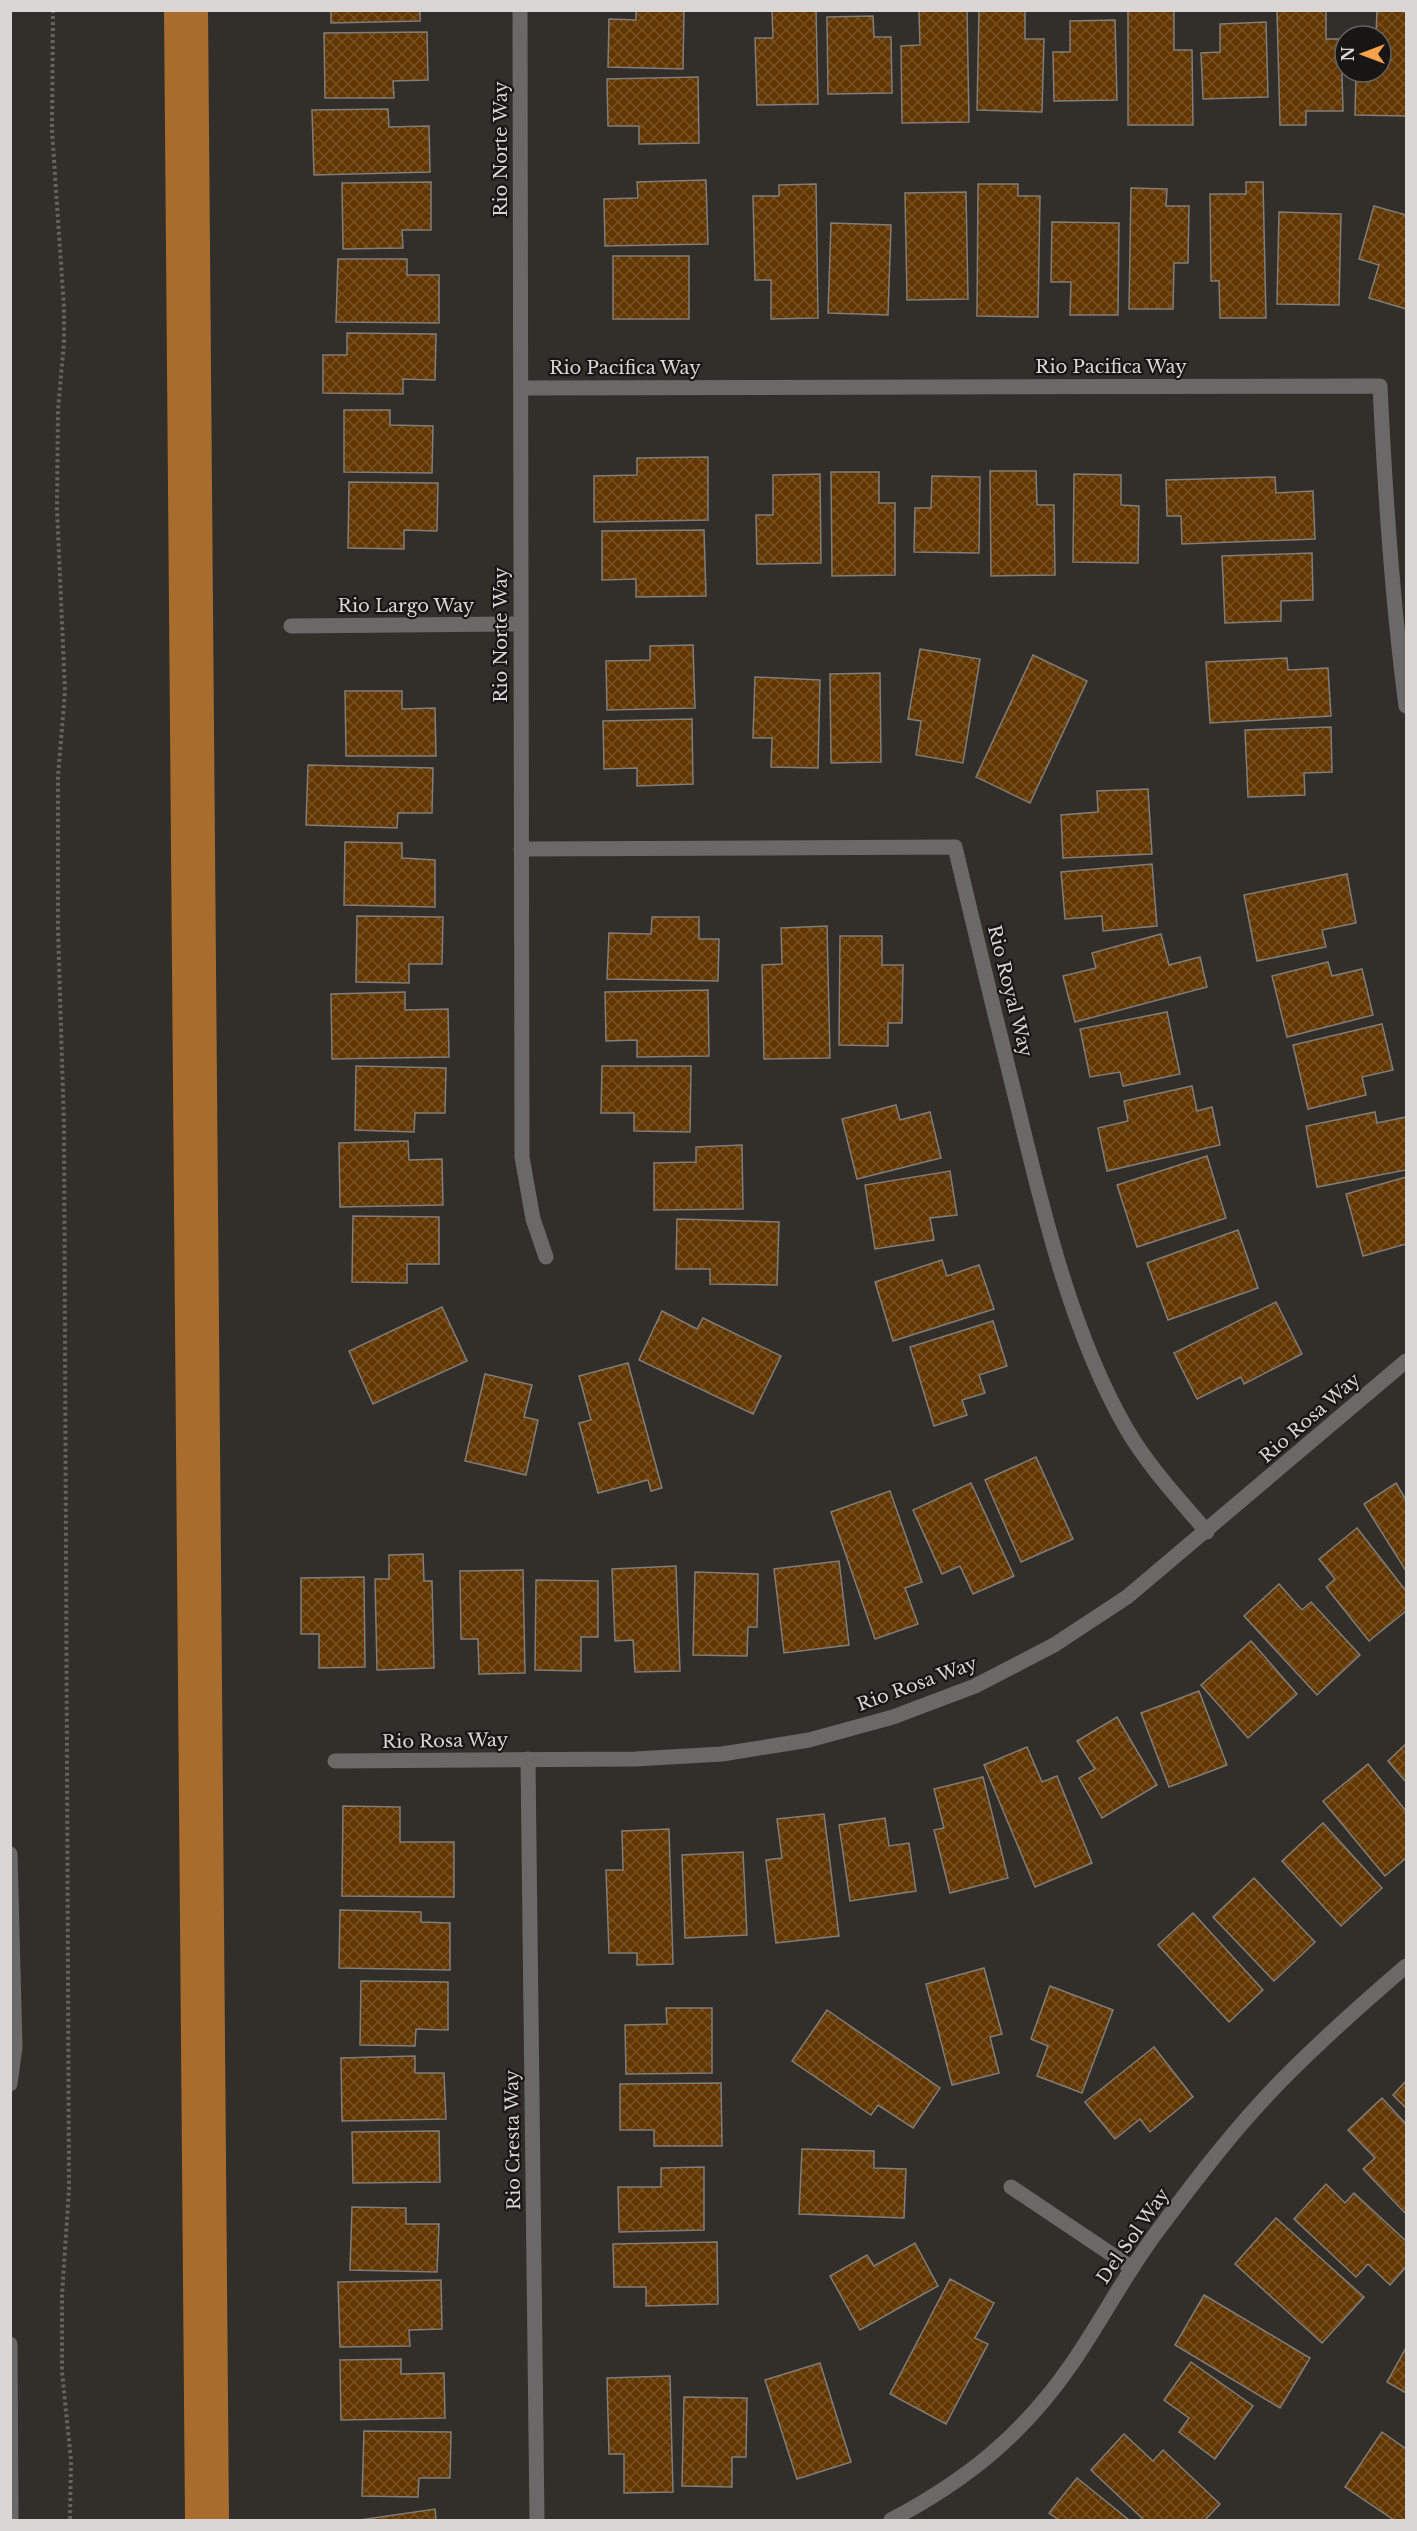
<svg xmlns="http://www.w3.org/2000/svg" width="1417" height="2531" font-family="'Libre Baskerville',serif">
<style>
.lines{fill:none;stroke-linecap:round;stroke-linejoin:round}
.canal{stroke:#a86c2d;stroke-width:44}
.building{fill:url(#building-cross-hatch);stroke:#817d79;stroke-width:1.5}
.path{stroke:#66635f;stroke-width:4;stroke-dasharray:3 3;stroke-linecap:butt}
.minor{stroke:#6b6967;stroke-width:15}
.labels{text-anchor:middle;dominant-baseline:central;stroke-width:4.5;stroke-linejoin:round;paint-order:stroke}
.street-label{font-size:18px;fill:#d9d6d4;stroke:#181615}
</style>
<defs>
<pattern id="building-cross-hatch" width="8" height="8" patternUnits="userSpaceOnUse" patternTransform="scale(1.5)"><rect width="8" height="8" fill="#623600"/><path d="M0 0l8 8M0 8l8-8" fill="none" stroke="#785224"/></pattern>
</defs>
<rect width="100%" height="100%" fill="#322e2a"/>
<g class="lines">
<polyline class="canal" points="186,10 207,2520"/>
</g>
<g class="building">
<polygon points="331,10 420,10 420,21 331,23"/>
<polygon points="636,10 684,10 683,69 608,67 609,19 636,20"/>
<polygon points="772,10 816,10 818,104 757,105 755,38 773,38"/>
<polygon points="919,10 967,10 969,122 902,123 901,46 920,45"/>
<polygon points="979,10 1025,10 1025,39 1044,39 1042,112 977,110"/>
<polygon points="1128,10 1174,10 1174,50 1192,50 1193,125 1128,125"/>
<polygon points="1277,10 1326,10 1326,39 1341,39 1343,111 1306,111 1306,125 1280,125"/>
<polygon points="1377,10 1406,10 1406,116 1355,115 1356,72 1381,72 1381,36 1376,36"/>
<polygon points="873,16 874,37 891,37 892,93 828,94 827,17"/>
<polygon points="1115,20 1117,100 1054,101 1053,52 1070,52 1070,21"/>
<polygon points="1266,22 1268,97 1203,99 1201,53 1220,52 1220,24"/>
<polygon points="427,32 428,80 393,81 394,98 325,98 324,33"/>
<polygon points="698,77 699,143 639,144 639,126 608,126 607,79"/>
<polygon points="388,109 389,127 429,126 430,172 314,175 312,110"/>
<polygon points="706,180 708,244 605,246 604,199 638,198 637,182"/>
<polygon points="431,182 431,230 402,230 403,248 343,249 342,183"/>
<polygon points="1246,182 1263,182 1266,318 1220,318 1219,281 1211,281 1210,194 1246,194"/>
<polygon points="816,184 818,318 771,319 771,280 755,280 753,196 779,196 779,185"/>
<polygon points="978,184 1018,184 1018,196 1040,196 1038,317 977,316"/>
<polygon points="1131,188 1167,189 1166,206 1189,206 1188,263 1174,263 1173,309 1129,309"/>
<polygon points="966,192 968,299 907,300 905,193"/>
<polygon points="1374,206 1406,215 1406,309 1369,298 1379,265 1359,259"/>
<polygon points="1279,212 1341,214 1339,305 1277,304"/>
<polygon points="1052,222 1119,223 1118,315 1070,315 1071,282 1051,282"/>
<polygon points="831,223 891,225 888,315 828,313"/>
<rect x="613" y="256" width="76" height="63"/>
<polygon points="338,259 407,259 407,275 439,275 439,323 336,322"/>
<polygon points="347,333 436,334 435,380 403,379 403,394 323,393 323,355 347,355"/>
<polygon points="344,410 390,410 390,425 433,426 432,473 344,472"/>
<polygon points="708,457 708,520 594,522 594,476 637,475 637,458"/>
<polygon points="990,471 1036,471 1037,505 1054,505 1055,575 991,576"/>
<polygon points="831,472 879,472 879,503 895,503 895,575 832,576"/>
<polygon points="820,474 821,563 757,564 756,515 773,515 773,475"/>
<polygon points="1074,474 1121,475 1121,505 1139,506 1138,563 1073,562"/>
<polygon points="932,476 980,477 979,553 914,552 915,508 931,508"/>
<polygon points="1275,477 1276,493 1313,491 1315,539 1182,544 1181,516 1167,516 1166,480"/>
<polygon points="349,482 438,483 437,531 404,530 404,549 348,548"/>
<polygon points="704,530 706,596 636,597 636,579 602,580 602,531"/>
<polygon points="1312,553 1313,600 1281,601 1281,621 1225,623 1222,556"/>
<polygon points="693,645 695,708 607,710 606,661 650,660 650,646"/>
<polygon points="920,649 980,659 963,763 916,755 921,721 908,719"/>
<polygon points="1033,655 1087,681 1030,803 976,777"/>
<polygon points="1287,658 1288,670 1328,668 1331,716 1210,723 1206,662"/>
<polygon points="880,673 881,762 831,763 830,674"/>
<polygon points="755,677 820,680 818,768 771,767 772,738 753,738"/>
<polygon points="345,691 402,691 402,709 435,708 436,756 346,756"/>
<polygon points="692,719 693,784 637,786 637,768 604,769 603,721"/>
<polygon points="1331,727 1332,772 1304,773 1305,795 1248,797 1245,730"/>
<polygon points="308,765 433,768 432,813 398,813 397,828 306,825"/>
<polygon points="1148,789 1152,854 1063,858 1061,815 1098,812 1097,791"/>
<polygon points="345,842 402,843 402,858 435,860 435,907 344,905"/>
<polygon points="1152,864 1157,926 1103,931 1102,916 1065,919 1061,872"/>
<polygon points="1347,874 1356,923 1322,930 1326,947 1257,961 1244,895"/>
<polygon points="357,916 443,917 442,964 409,964 409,983 356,982"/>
<polygon points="652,917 699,917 699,939 719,939 718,981 607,979 609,933 651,934"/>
<polygon points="827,926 830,1058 764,1059 762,965 782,964 781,928"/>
<polygon points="1161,934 1169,965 1200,957 1207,987 1075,1022 1063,976 1096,968 1092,953"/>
<polygon points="840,936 882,936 882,965 903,965 902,1023 888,1023 888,1046 839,1045"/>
<polygon points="1328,962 1332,976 1362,969 1373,1015 1287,1037 1272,976"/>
<polygon points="708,990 709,1056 637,1057 637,1040 606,1041 605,992"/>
<polygon points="405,992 405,1010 448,1009 449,1057 332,1059 331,994"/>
<polygon points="1167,1012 1180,1074 1123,1086 1120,1072 1090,1077 1080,1029"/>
<polygon points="1382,1024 1393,1070 1362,1077 1366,1095 1308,1109 1293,1045"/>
<polygon points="356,1066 446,1068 445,1113 415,1113 414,1132 355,1130"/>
<polygon points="602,1066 691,1066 690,1132 634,1131 634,1113 601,1113"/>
<polygon points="1192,1086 1197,1111 1212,1107 1220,1145 1107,1171 1098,1128 1128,1121 1124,1101"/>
<polygon points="896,1105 900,1120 930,1112 941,1158 857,1179 842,1119"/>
<polygon points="1375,1112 1377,1123 1406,1117 1406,1170 1317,1187 1306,1126"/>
<polygon points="408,1141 409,1160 442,1159 443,1205 340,1207 339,1143"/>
<polygon points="742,1145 743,1209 654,1210 654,1163 696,1162 696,1147"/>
<polygon points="1207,1156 1226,1218 1137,1247 1117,1185"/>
<polygon points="950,1171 957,1215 930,1218 934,1240 875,1249 865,1185"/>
<polygon points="1406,1177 1406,1244 1363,1256 1346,1194"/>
<polygon points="353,1216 439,1217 439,1264 407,1264 407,1283 352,1282"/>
<polygon points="677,1219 779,1222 777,1285 710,1284 710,1269 676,1269"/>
<polygon points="1238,1230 1258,1288 1168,1320 1147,1263"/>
<polygon points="942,1260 947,1276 979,1265 994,1309 893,1341 875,1282"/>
<polygon points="1276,1302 1302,1354 1244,1384 1241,1377 1197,1399 1174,1353"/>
<polygon points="442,1307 467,1361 373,1404 349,1351"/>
<polygon points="662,1311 697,1329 703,1318 781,1356 753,1414 639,1360"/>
<polygon points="993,1321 1007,1366 979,1375 985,1393 962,1400 967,1415 934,1426 910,1347"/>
<polygon points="628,1363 662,1488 651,1491 648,1480 598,1493 579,1423 591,1420 579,1376"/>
<polygon points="485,1374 532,1385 524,1417 538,1420 526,1475 465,1461"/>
<polygon points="1036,1457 1073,1539 1021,1562 985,1480"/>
<polygon points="971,1483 1014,1576 973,1594 960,1566 942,1574 913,1510"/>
<polygon points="1396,1483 1406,1500 1406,1571 1364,1504"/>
<polygon points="890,1491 922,1582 905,1588 918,1624 875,1639 831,1512"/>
<polygon points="1357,1528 1406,1591 1406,1611 1369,1641 1326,1587 1335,1579 1319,1559"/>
<polygon points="423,1554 424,1581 432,1581 434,1668 377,1670 375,1579 389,1579 389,1555"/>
<polygon points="839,1561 849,1645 784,1653 774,1569"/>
<polygon points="676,1566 680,1671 635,1672 633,1640 615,1641 612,1569"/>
<polygon points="523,1570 525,1673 479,1674 478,1639 461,1639 460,1571"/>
<polygon points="695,1572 758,1574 757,1627 748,1627 747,1656 693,1655"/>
<polygon points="364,1577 365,1667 319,1668 319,1634 301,1634 301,1578"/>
<polygon points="536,1580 598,1581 598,1637 581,1637 581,1671 535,1670"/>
<polygon points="1279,1584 1302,1610 1311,1602 1360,1655 1317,1695 1244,1616"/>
<polygon points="1251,1641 1297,1694 1248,1738 1201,1685"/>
<polygon points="1199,1691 1227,1765 1169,1787 1141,1713"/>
<polygon points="1117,1717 1157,1785 1102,1818 1079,1778 1095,1769 1077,1741"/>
<polygon points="1406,1744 1406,1782 1388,1761"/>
<polygon points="1027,1747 1042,1782 1057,1776 1092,1863 1035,1887 984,1765"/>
<polygon points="1368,1764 1406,1811 1406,1858 1385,1876 1323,1801"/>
<polygon points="983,1777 1008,1878 950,1893 934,1830 944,1828 934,1789"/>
<polygon points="343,1806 400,1807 400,1842 454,1842 454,1897 342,1896"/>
<polygon points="824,1814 839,1936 776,1943 766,1860 782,1858 777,1819"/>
<polygon points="885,1818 889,1846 909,1843 916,1891 850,1901 839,1825"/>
<polygon points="1323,1823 1382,1888 1341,1926 1282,1861"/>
<polygon points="669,1829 673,1964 637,1965 637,1953 609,1953 606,1870 623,1870 622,1831"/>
<polygon points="743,1852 747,1935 685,1938 682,1855"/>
<polygon points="1254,1878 1315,1942 1274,1981 1213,1917"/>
<polygon points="340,1910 421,1912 421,1922 450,1923 450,1970 339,1968"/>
<polygon points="1193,1913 1263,1990 1229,2022 1158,1945"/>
<polygon points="984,1968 1002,2034 990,2037 999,2073 952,2085 926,1984"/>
<polygon points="361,1981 448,1982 448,2030 416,2029 415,2046 360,2045"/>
<polygon points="1050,1986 1113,2010 1082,2093 1037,2076 1048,2046 1031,2039"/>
<polygon points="666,2008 712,2008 712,2073 626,2074 625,2025 667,2024"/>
<polygon points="827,2010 940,2088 913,2128 878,2105 871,2115 792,2061"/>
<polygon points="1154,2047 1193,2097 1150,2132 1140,2119 1115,2139 1085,2102"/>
<polygon points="415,2056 415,2073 444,2073 446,2119 342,2121 341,2058"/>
<polygon points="1406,2081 1406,2108 1393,2095"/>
<polygon points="721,2083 722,2146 654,2146 654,2130 620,2130 620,2084"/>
<polygon points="1382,2098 1406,2124 1406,2214 1363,2169 1375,2158 1348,2130"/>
<polygon points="439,2131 440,2182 353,2183 352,2132"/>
<polygon points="802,2149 874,2151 874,2168 906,2169 904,2218 799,2214"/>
<polygon points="704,2167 704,2230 619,2232 618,2187 661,2187 661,2168"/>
<polygon points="1326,2184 1345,2203 1354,2193 1406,2241 1406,2267 1390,2285 1368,2264 1356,2277 1294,2219"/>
<polygon points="352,2207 406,2208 406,2224 439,2224 437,2272 350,2270"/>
<polygon points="1276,2218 1364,2297 1322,2343 1235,2264"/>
<polygon points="717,2242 718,2304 646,2306 646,2287 614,2287 613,2244"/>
<polygon points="915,2243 938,2286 860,2330 830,2276 867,2255 874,2266"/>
<polygon points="950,2279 994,2303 975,2338 988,2344 946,2424 890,2394"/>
<polygon points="441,2280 442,2329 409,2330 410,2346 340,2347 338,2282"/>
<polygon points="1204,2295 1310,2358 1280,2408 1175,2345"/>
<polygon points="1406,2348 1406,2393 1387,2382"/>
<polygon points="401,2359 401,2374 444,2373 445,2418 341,2420 340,2360"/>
<polygon points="1191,2362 1253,2406 1215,2459 1179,2432 1189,2418 1164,2400"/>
<polygon points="820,2363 851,2462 797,2479 765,2380"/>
<polygon points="670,2376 673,2492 624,2493 624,2454 609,2454 607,2378"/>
<polygon points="684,2397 747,2398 746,2457 732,2457 732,2487 682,2486"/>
<polygon points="364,2431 451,2432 450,2478 419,2478 418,2497 362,2496"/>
<polygon points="1382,2432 1406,2449 1406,2520 1394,2520 1345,2487"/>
<polygon points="1124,2434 1153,2461 1163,2450 1220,2504 1205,2520 1144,2520 1091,2470"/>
<polygon points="1077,2478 1129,2520 1059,2520 1049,2513"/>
<polygon points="435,2509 436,2520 360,2520"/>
</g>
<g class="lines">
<polyline class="path" points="53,10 52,130 64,308 64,342 58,410 57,508 65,692 58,776 58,929 64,1127 69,2189 62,2295 62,2372 71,2460 70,2520"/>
<g class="minor">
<polyline points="520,10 522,1157 533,1219 546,1257"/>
<path d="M 521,388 L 1380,386 C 1385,493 1392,600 1406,706"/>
<polyline points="291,626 521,624"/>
<path d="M 521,849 L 955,847 C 976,935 997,1024 1019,1112 C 1044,1216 1073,1336 1126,1428 C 1148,1466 1179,1499 1207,1532"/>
<polyline points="528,1759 537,2520"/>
<polyline points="335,1761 635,1759 722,1754 809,1740 893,1717 975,1686 1054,1645 1127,1597 1406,1361"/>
<polyline points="10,1854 15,2047 10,2084"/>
<polyline points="1011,2187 1132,2268"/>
<polyline points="10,2344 11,2520"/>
<path d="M 891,2520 C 967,2480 1024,2434 1073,2362 C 1103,2318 1127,2271 1159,2229 C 1197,2178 1236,2127 1280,2082 C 1320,2041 1363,2003 1406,1966"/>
</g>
</g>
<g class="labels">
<g class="street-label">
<text transform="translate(501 149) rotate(-90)">Rio Norte Way</text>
<text x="1111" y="367">Rio Pacifica Way</text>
<text x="625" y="368">Rio Pacifica Way</text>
<text x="406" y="606">Rio Largo Way</text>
<text transform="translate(501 635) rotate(-90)">Rio Norte Way</text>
<text transform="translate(1010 991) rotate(76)">Rio Royal Way</text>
<text transform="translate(1310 1418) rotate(-41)">Rio Rosa Way</text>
<text transform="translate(917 1684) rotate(-20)">Rio Rosa Way</text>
<text transform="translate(445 1741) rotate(-1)">Rio Rosa Way</text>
<text transform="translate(513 2140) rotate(-91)">Rio Cresta Way</text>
<text transform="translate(1133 2236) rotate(-55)">Del Sol Way</text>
</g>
</g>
<rect width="1417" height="2531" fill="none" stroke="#d9d6d4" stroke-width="24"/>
<g transform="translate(1363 54) rotate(270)"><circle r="28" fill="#181615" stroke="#656361" stroke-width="1.5"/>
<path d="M0-4.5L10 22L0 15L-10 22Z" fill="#f7a148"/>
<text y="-9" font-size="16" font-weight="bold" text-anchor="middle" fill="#d9d6d4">N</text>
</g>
</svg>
